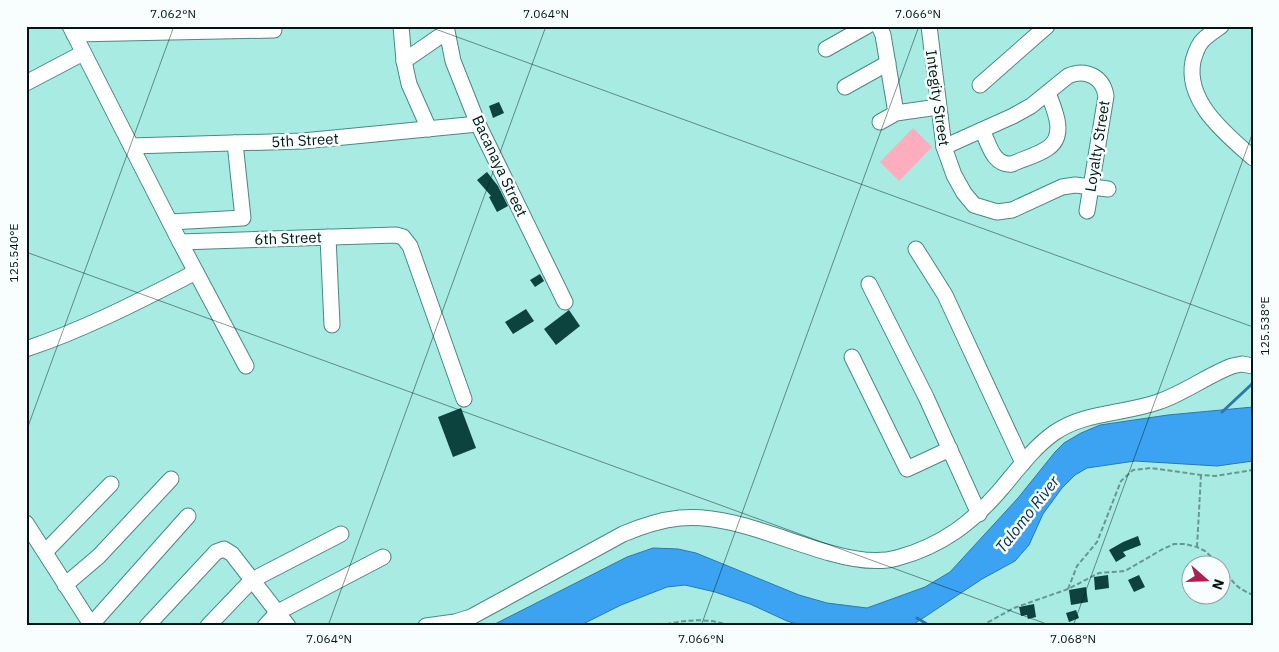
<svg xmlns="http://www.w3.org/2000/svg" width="1279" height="652" font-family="'IBM Plex Sans',sans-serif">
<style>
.green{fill:#fdadbd}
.water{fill:#3ca3f3;stroke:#2a79b0}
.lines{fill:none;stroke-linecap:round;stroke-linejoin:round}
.stream{stroke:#2a79b0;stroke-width:3}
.building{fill:#0c433e}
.minor-casing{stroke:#488a82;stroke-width:17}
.path{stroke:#669892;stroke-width:2;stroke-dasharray:5 2.5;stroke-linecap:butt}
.minor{stroke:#fff;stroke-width:15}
.ticks{fill:none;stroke:#001614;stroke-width:1;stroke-opacity:0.45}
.labels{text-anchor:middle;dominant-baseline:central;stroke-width:5;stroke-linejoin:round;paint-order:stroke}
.street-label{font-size:15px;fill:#001614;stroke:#f7fefd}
.water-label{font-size:16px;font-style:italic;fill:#012c4b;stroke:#f7fefd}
.neatline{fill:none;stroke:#001614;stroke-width:2}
.ticks-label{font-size:12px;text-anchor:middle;fill:#001614}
</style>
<rect width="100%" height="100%" fill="#a7ebe2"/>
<polygon class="green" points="913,128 932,147 899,181 880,162"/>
<polygon class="water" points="1253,407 1253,461 1217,466 1135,461 1087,468 1075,475 1062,488 1043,514 1029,545 1015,561 982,579 911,626 803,626 787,621 750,604 715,592 685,585 667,587 621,605 579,626 491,626 627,557 653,548 678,549 696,553 799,595 827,603 867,608 925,587 950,572 1018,498 1055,452 1064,443 1081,433 1100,425 1168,415"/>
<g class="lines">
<g class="stream">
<polyline points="1222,412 1253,383"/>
<polyline points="917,618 930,626"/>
</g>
</g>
<g class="building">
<polygon points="499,102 504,113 493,118 489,106"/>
<polygon points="487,172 498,186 508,206 497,212 489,197 491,196 477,180"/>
<polygon points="540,274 544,281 535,287 530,280"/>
<polygon points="526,309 534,321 513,334 505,322"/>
<polygon points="569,310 580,326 556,345 544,329"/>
<polygon points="461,408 476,448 453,457 438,417"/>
<polygon points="1138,536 1141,545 1123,552 1126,556 1116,562 1109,550 1123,542"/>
<polygon points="1108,575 1109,588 1095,590 1094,577"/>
<polygon points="1139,575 1145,587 1134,592 1128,580"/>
<polygon points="1086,587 1088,602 1071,605 1069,590"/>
<polygon points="1034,604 1036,617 1028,619 1027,615 1021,616 1019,607"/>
<polygon points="1076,610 1079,618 1069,622 1066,613"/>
</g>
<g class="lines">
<defs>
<g id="minor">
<polyline points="70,26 180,242 246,366"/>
<polyline points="401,26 404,61 409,84 429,129"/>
<polyline points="446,26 453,61 478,124 565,302"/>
<polyline points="878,26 880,28 883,35 896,113"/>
<polyline points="929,26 944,147 954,175 964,193 974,205 997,212 1012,210 1062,187 1075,185 1108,189"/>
<path d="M 1221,26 C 1214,31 1208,35 1203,40 C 1197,46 1195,54 1193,61 C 1185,102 1226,134 1253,158"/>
<polyline points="74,34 274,30"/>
<polyline points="826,49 867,26"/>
<polyline points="404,61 446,32"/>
<polyline points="26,83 83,53"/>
<polyline points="980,85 1047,26"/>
<polyline points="845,87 888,63"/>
<polyline points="880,122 896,113 938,107"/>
<path d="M 982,130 C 989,144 993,166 1012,164 C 1023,159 1038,155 1048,148 C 1067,135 1054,109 1048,93"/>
<polyline points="131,146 303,141 478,124"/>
<path d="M 944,147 L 1013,116 L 1031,106 L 1068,76 C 1086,68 1103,77 1106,96 L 1087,211"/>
<polyline points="170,222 243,218 235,143"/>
<polyline points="328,237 332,325"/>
<polyline points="180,242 396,235 403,237 410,246 464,399"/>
<polyline points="916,249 945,295 1023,463"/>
<polyline points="869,284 926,397 979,514"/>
<path d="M 26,349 C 86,329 141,300 196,272"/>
<polyline points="852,357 907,469 950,449"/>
<polyline points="26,523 92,626"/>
<polyline points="45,552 111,484"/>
<polyline points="65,585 99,556 171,479"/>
<polyline points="91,625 188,516"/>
<polyline points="147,626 216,552 224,549 232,554 288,626"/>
<polyline points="208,626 252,580 341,534"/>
<polyline points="265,626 278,612 383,557"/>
<path d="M 426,626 L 455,622 L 471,617 L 623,534 C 642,526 660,520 680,518 C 727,513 785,541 830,553 C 851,559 876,564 897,558 C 942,546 973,522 1002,488 C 1018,469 1033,448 1054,433 C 1084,412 1124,414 1158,402 C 1185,393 1206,376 1232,366 L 1242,364 L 1253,366"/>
</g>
</defs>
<use href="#minor" class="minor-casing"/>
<g class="path">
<polyline points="1197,547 1201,475"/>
<path d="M 1222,568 C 1234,582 1234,587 1253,595"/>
<polyline points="1068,589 1077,566 1097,542 1121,481 1133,470 1151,468 1201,475 1215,476 1253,470"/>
<path d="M 659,626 C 682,620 708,617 730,626"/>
<polyline points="981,626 1014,608 1068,589 1099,573 1125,571 1161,550 1174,544 1185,544 1197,547 1205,551 1219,564"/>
</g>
<use href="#minor" class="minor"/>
</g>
<path class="ticks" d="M 427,26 L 1253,327M 26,252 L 1052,626M 26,432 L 174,26M 26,625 L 30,626M 328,626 L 546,26M 701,626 L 919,26M 1073,626 L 1253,132"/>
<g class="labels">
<g class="street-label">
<text transform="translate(938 98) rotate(82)">Integity Street</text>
<text transform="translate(305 140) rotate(-3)">5th Street</text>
<text transform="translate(1097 146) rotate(-81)">Loyalty Street</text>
<text transform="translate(500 166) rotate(65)">Bacanaya Street</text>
<text transform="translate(288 238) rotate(-2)">6th Street</text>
</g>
<g class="water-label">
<text transform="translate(1027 514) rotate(-52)">Talomo River</text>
</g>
</g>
<rect width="1279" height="652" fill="none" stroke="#f7fefd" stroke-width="55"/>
<g transform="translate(1206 580) rotate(110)"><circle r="24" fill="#f7fefd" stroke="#94a1a0"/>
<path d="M0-4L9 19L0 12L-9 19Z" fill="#ae1e52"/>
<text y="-8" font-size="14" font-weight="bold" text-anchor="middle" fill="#001614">N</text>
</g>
<rect x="28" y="28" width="1224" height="596" class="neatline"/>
<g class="ticks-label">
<text x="173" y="18">7.062°N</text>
<text x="546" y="18">7.064°N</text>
<text x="918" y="18">7.066°N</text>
<text transform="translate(14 253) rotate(-90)" y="4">125.540°E</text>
<text transform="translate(1265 326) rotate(-90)" y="4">125.538°E</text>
<text x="329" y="643">7.064°N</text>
<text x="701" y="643">7.066°N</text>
<text x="1073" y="643">7.068°N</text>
</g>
</svg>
